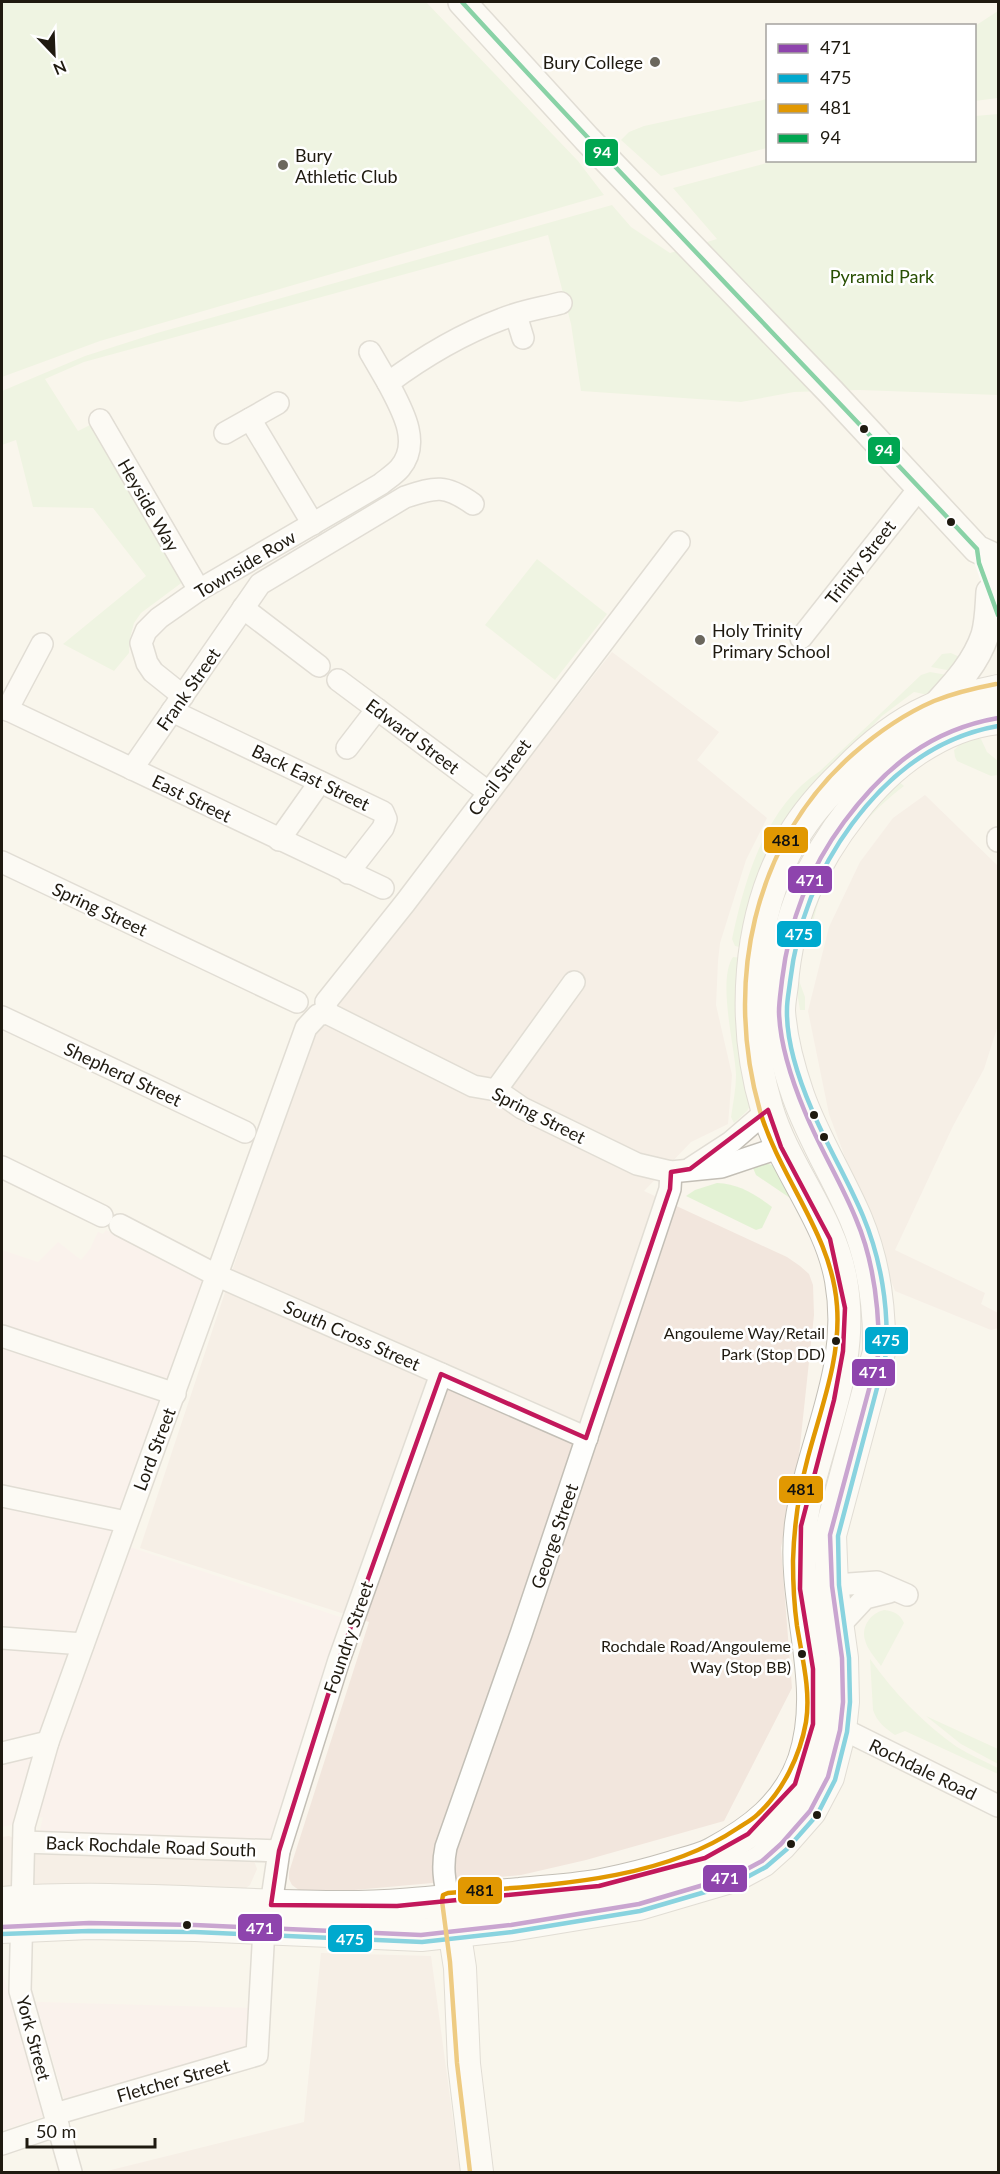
<svg xmlns="http://www.w3.org/2000/svg" width="1000" height="2174" font-family="Lato,sans-serif">
<style>
.commercial{fill:#f2e6dd}
.industrial{fill:#fbedec}
.green{fill:#e3f2d4}
.lines{fill:none;stroke-linecap:round;stroke-linejoin:round}
.minor-casing{stroke:#c3bfb6;stroke-width:24}
.major-casing{stroke:#c3bfb6;stroke-width:30}
.highway-casing{stroke:#c3bfb6;stroke-width:34}
.minor{stroke:#fefefc;stroke-width:21}
.major{stroke:#fefefc;stroke-width:27}
.highway{stroke:#fefefc;stroke-width:32}
.bus-1-casing{stroke:#fff;stroke-width:9}
.bus-2-casing{stroke:#fff;stroke-width:9}
.bus-3-casing{stroke:#fff;stroke-width:9}
.bus-4-casing{stroke:#fff;stroke-width:9}
.bus-1{stroke:#8e44ad;stroke-width:4.5}
.bus-2{stroke:#00a9ce;stroke-width:4.5}
.bus-3{stroke:#e19802;stroke-width:4.5}
.bus-4{stroke:#00a651;stroke-width:4.5}
.marked{fill:none;stroke:#c2185b;stroke-width:4.5;stroke-linejoin:round}
.poi-dot{fill:#6b675d;stroke:#fff;stroke-width:2}
.bus-dot{fill:#1f1a10;stroke:#fff;stroke-width:2}
.labels{text-anchor:middle;dominant-baseline:central;stroke-width:5;stroke-linejoin:round;paint-order:stroke}
.bus-label{font-size:16px;fill:#1f1a10;stroke:#fff;text-anchor:end}
.poi-label{font-size:18px;fill:#1f1a10;stroke:#fff;text-anchor:start}
.park-label{font-size:18px;fill:#284f02;stroke:#fff}
.street-label{font-size:18px;fill:#1f1a10;stroke:#fff}
.line-badge{stroke:#fff;stroke-width:2}
.badge-label{font-size:16px;text-anchor:middle;font-weight:bold;fill:#fff}
.pale-badge-label{font-size:16px;text-anchor:middle;font-weight:bold;fill:#111}
</style>
<rect width="100%" height="100%" fill="#f9f5ec"/>
<g class="commercial">
<polygon points="612,652 719,732 697,760 767,818 746,860 720,943 718,961 716,1005 732,1075 728,1124 691,1142 644,1191 787,1257 800,1266 809,1274 813,1285 814,1315 799,1455 781,1548 792,1688 724,1821 586,1860 521,1875 310,1894 303,1893 292,1885 289,1879 289,1872 369,1622 140,1548 309,1040"/>
<polygon points="925,795 998,866 998,1025 984,1069 953,1126 895,1250 985,1293 981,1304 998,1313 998,1328 991,1330 895,1291 829,1114 808,1011 829,927 860,862 893,818"/>
<polygon points="9,1836 44,1852 254,1861 257,1869 250,1885 242,1891 2,1892 2,1837"/>
<polygon points="321,1953 431,1956 460,2172 103,2172 304,2122"/>
</g>
<g class="industrial">
<polygon points="106,1230 207,1283 115,1542 349,1620 269,1845 39,1834 43,1817 2,1827 2,1250 38,1262 58,1242 81,1260 90,1249 98,1232 103,1234"/>
<polygon points="2,1970 44,2116 2,2131"/>
<polygon points="36,2002 253,2008 251,2050 65,2102"/>
</g>
<g class="green">
<polygon points="2,2 426,2 578,161 604,195 100,341 2,377"/>
<polygon points="998,11 998,98 975,101 975,26"/>
<polygon points="767,99 767,148 661,176 621,140 629,132 644,126"/>
<polygon points="998,114 998,395 859,390 794,392 741,402 581,391 571,324 548,235 84,362 45,379 78,431 92,424 184,581 141,613 134,623 130,638 129,653 114,671 63,644 146,576 93,508 33,507 16,440 2,445 2,391 85,356 157,333 612,205 631,227 670,253 717,239 673,188 774,161 974,160 975,116"/>
<polygon points="537,559 607,614 555,680 485,625"/>
<polygon points="951,653 966,660 957,672 931,667 942,654"/>
<path d="M 930,672 L 953,676 L 928,695 L 914,692 L 882,716 L 816,784 L 744,948 L 735,946 L 732,939 C 745,878 765,807 820,771 L 921,675 Z"/>
<polygon points="971,739 981,739 987,752 998,761 998,775 991,776 957,761 955,757 954,750 963,742"/>
<path d="M 897,780 L 904,786 C 871,811 842,845 825,883 C 818,900 814,919 809,937 L 800,943 L 833,857 Z"/>
<path d="M 733,957 L 743,958 L 751,1104 L 747,1111 L 734,1123 L 731,1117 C 733,1103 736,1089 736,1075 C 735,1047 717,980 733,957 Z"/>
<polygon points="797,975 805,997 805,1010 800,1010 796,986"/>
<polygon points="764,1163 781,1167 793,1200 756,1175 753,1168"/>
<path d="M 717,1183 C 739,1184 755,1194 772,1207 L 762,1228 L 756,1230 L 686,1196 L 695,1190 Z"/>
<path d="M 884,1610 C 894,1611 900,1614 904,1623 L 881,1666 C 876,1659 867,1649 865,1640 C 861,1626 871,1613 884,1610 Z"/>
<path d="M 870,1659 C 894,1693 923,1723 957,1747 C 970,1755 985,1761 998,1768 L 998,1774 L 905,1731 L 895,1735 C 885,1728 877,1722 873,1710 Z"/>
<polygon points="926,1716 998,1749 998,1764 961,1744"/>
</g>
<g class="lines">
<defs>
<g id="minor">
<polyline points="516,315 523,338"/>
<polyline points="370,352 388,383"/>
<polyline points="250,419 313,524"/>
<polyline points="100,420 199,590"/>
<polyline points="225,433 278,403"/>
<polyline points="243,608 319,666"/>
<polyline points="801,638 921,486"/>
<polyline points="338,680 488,792"/>
<path d="M 183,696 L 153,672 L 147,663 L 141,643 L 146,631 L 159,618 L 199,590 L 381,484 C 387,479 395,474 400,468 C 422,442 401,408 388,383 C 423,357 462,334 502,319 C 521,311 542,308 561,303"/>
<polyline points="2,707 383,888"/>
<polyline points="7,710 42,644"/>
<polyline points="172,711 383,812 386,819 383,828 348,873"/>
<polyline points="347,748 377,709"/>
<path d="M 132,769 L 260,584 L 405,497 C 436,487 445,484 473,504"/>
<polyline points="998,838 998,841"/>
<polyline points="279,840 320,782"/>
<polyline points="2,862 297,1002"/>
<polyline points="327,1013 326,1002 405,903 679,542"/>
<polyline points="327,1013 473,1086 496,1090 522,1108 637,1164 671,1172 721,1167 781,1147"/>
<polyline points="2,1017 245,1132"/>
<polyline points="496,1090 574,982"/>
<polyline points="2,1167 102,1216"/>
<polyline points="691,1168 731,1142 768,1110"/>
<polyline points="120,1225 218,1276 587,1438"/>
<polyline points="2,1336 175,1394"/>
<polyline points="2,1496 126,1522"/>
<polyline points="821,1586 877,1582 907,1595"/>
<polyline points="839,1626 865,1598 889,1592"/>
<polyline points="2,1638 83,1644"/>
<polyline points="828,1728 853,1734 998,1806"/>
<polyline points="2,1753 48,1742"/>
<polyline points="24,1842 279,1851"/>
<path d="M 449,1900 C 444,1881 442,1866 446,1847 L 521,1634 L 670,1189 L 671,1172"/>
<polyline points="271,1905 279,1851 339,1660 441,1374"/>
<polyline points="55,2114 257,2055 264,1928"/>
<polyline points="2,2144 58,2125"/>
<polyline points="71,2172 20,1991 24,1826 48,1742 306,1028 318,1015 327,1013"/>
</g>
<g id="major">
<polyline points="462,2 587,139 831,392 977,549 990,555 998,568"/>
<path d="M 933,709 C 953,687 975,665 985,635 C 989,621 989,606 990,592"/>
</g>
<g id="highway">
<path d="M 2,1903 C 115,1894 230,1907 344,1907 C 403,1907 461,1899 520,1894 C 547,1891 576,1890 602,1885 C 626,1880 650,1874 673,1867 C 686,1863 700,1860 712,1854 C 753,1832 788,1806 804,1760 C 830,1682 791,1603 801,1524 C 813,1438 857,1371 841,1280 C 830,1218 785,1169 767,1109 C 741,1022 747,917 793,837 C 807,813 826,792 846,773 C 869,749 898,725 929,711 C 950,701 975,696 998,691"/>
<polyline points="451,1910 460,1968 464,2064 477,2172"/>
<path d="M 2,1927 L 89,1923 L 195,1925 L 421,1935 L 511,1925 L 639,1904 L 734,1876 L 762,1861 L 781,1844 L 810,1811 L 828,1777 L 840,1730 L 843,1702 L 842,1658 L 832,1586 L 830,1535 L 879,1352 C 880,1306 874,1262 856,1219 C 838,1177 813,1138 798,1095 C 789,1069 781,1039 779,1011 C 779,1002 781,993 782,984 C 787,917 812,862 853,810 C 888,764 940,724 998,718"/>
</g>
</defs>
<use href="#minor" class="minor-casing"/>
<use href="#major" class="major-casing"/>
<use href="#highway" class="highway-casing"/>
<use href="#minor" class="minor"/>
<use href="#major" class="major"/>
<use href="#highway" class="highway"/>
<defs>
<path id="bus-1" d="M 2,1927 L 89,1923 L 195,1925 L 421,1935 L 511,1925 L 639,1904 L 734,1876 L 762,1861 L 781,1844 L 810,1811 L 828,1777 L 840,1730 L 843,1702 L 842,1658 L 832,1586 L 830,1535 L 879,1352 C 879,1306 874,1261 856,1219 C 841,1182 820,1149 805,1112 C 792,1081 780,1046 779,1012 C 779,1001 781,990 782,980 C 789,922 809,869 844,822 C 885,767 930,730 998,718"/>
<path id="bus-2" d="M 2,1934 L 89,1931 L 195,1932 L 422,1942 L 512,1932 L 640,1911 L 736,1883 L 766,1867 L 787,1849 L 817,1815 L 835,1780 L 847,1732 L 850,1702 L 849,1658 L 839,1585 L 838,1536 L 886,1354 C 889,1308 881,1259 863,1216 C 848,1180 827,1146 812,1110 C 799,1080 786,1043 787,1009 C 787,1000 789,991 790,982 C 797,923 817,871 852,824 C 889,774 936,737 998,726"/>
<path id="bus-3" d="M 470,2172 L 457,2063 L 450,1962 L 442,1901 L 443,1895 L 448,1893 C 543,1885 657,1883 738,1828 C 744,1824 752,1820 758,1814 C 783,1791 800,1756 806,1722 C 811,1691 802,1657 797,1626 C 794,1604 793,1583 793,1561 C 794,1525 799,1491 808,1457 C 821,1408 841,1358 837,1306 C 832,1234 780,1179 760,1111 C 724,985 752,843 853,754 C 877,733 904,714 934,701 C 954,693 975,688 996,684"/>
<path id="bus-4" d="M 462,2 C 631,187 806,366 977,549 L 979,563 L 998,615"/>
</defs>
<use href="#bus-1" class="bus-1-casing"/>
<use href="#bus-2" class="bus-2-casing"/>
<use href="#bus-3" class="bus-3-casing"/>
<use href="#bus-4" class="bus-4-casing"/>
<use href="#bus-1" class="bus-1"/>
<use href="#bus-2" class="bus-2"/>
<use href="#bus-3" class="bus-3"/>
<use href="#bus-4" class="bus-4"/>
</g>
<path d="M0 0H1000V2174H0ZM 768,1110 L 781,1147 L 830,1239 L 845,1308 L 843,1351 L 834,1400 L 801,1526 L 800,1589 L 813,1669 L 813,1724 L 795,1784 L 748,1834 L 705,1858 L 599,1886 L 397,1906 L 271,1905 L 279,1851 L 339,1660 L 441,1374 L 586,1438 L 670,1189 L 671,1172 L 690,1169 Z" fill="#f9f5ec" fill-opacity=".55" fill-rule="evenodd"/>
<path class="marked" d="M 768,1110 L 781,1147 L 830,1239 L 845,1308 L 843,1351 L 834,1400 L 801,1526 L 800,1589 L 813,1669 L 813,1724 L 795,1784 L 748,1834 L 705,1858 L 599,1886 L 397,1906 L 271,1905 L 279,1851 L 339,1660 L 441,1374 L 586,1438 L 670,1189 L 671,1172 L 690,1169 Z"/>
<g class="poi-dot">
<circle cx="655" cy="62" r="6"/>
<circle cx="283" cy="165" r="6"/>
<circle cx="700" cy="640" r="6"/>
</g>
<g class="bus-dot">
<circle cx="864" cy="429" r="5"/>
<circle cx="951" cy="522" r="5"/>
<circle cx="814" cy="1115" r="5"/>
<circle cx="824" cy="1137" r="5"/>
<circle cx="836" cy="1341" r="5"/>
<circle cx="802" cy="1654" r="5"/>
<circle cx="817" cy="1815" r="5"/>
<circle cx="791" cy="1844" r="5"/>
<circle cx="187" cy="1925" r="5"/>
</g>
<g class="labels">
<g class="bus-label">
<text x="825" y="1332">Angouleme Way/Retail<tspan x="825" dy="21">Park (Stop DD)</tspan></text>
<text x="791" y="1645">Rochdale Road/Angouleme<tspan x="791" dy="21">Way (Stop BB)</tspan></text>
</g>
<g class="poi-label">
<text x="643" y="62" text-anchor="end">Bury College</text>
<text x="295" y="155">Bury<tspan x="295" dy="21">Athletic Club</tspan></text>
<text x="712" y="630">Holy Trinity<tspan x="712" dy="21">Primary School</tspan></text>
</g>
<g class="park-label">
<text x="882" y="276">Pyramid Park</text>
</g>
<g class="street-label">
<text transform="translate(149 505) rotate(60)">Heyside Way</text>
<text transform="translate(860 562) rotate(-52)">Trinity Street</text>
<text transform="translate(245 564) rotate(-31)">Townside Row</text>
<text transform="translate(188 689) rotate(-55)">Frank Street</text>
<text transform="translate(413 736) rotate(37)">Edward Street</text>
<text transform="translate(311 777) rotate(26)">Back East Street</text>
<text transform="translate(499 777) rotate(-53)">Cecil Street</text>
<text transform="translate(192 798) rotate(26)">East Street</text>
<text transform="translate(100 909) rotate(25)">Spring Street</text>
<text transform="translate(123 1074) rotate(25)">Shepherd Street</text>
<text transform="translate(539 1115) rotate(27)">Spring Street</text>
<text transform="translate(352 1335) rotate(24)">South Cross Street</text>
<text transform="translate(154 1449) rotate(-69)">Lord Street</text>
<text transform="translate(554 1536) rotate(-71)">George Street</text>
<text transform="translate(348 1637) rotate(-71)">Foundry Street</text>
<text transform="translate(923 1769) rotate(26)">Rochdale Road</text>
<text transform="translate(151 1846) rotate(2)">Back Rochdale Road South</text>
<text transform="translate(34 2038) rotate(75)">York Street</text>
<text transform="translate(173 2080) rotate(-16)">Fletcher Street</text>
</g>
</g>
<g class="line-badge">
<rect x="584" y="138" width="35" height="29" rx="6" fill="#00a651"/>
<rect x="867" y="436" width="34" height="29" rx="6" fill="#00a651"/>
<rect x="763" y="826" width="46" height="28" rx="6" fill="#e19802"/>
<rect x="787" y="865" width="46" height="29" rx="6" fill="#8e44ad"/>
<rect x="776" y="920" width="46" height="28" rx="6" fill="#00a9ce"/>
<rect x="864" y="1326" width="45" height="29" rx="6" fill="#00a9ce"/>
<rect x="851" y="1358" width="45" height="29" rx="6" fill="#8e44ad"/>
<rect x="778" y="1475" width="46" height="29" rx="6" fill="#e19802"/>
<rect x="702" y="1864" width="46" height="29" rx="6" fill="#8e44ad"/>
<rect x="457" y="1876" width="46" height="29" rx="6" fill="#e19802"/>
<rect x="237" y="1913" width="46" height="29" rx="6" fill="#8e44ad"/>
<rect x="327" y="1924" width="46" height="29" rx="6" fill="#00a9ce"/>
</g>
<g class="badge-label">
<text x="602" y="158">94</text>
<text x="884" y="456">94</text>
<text x="810" y="886">471</text>
<text x="799" y="940">475</text>
<text x="886" y="1346">475</text>
<text x="873" y="1378">471</text>
<text x="725" y="1884">471</text>
<text x="260" y="1934">471</text>
<text x="350" y="1945">475</text>
</g>
<g class="pale-badge-label">
<text x="786" y="846">481</text>
<text x="801" y="1495">481</text>
<text x="480" y="1896">481</text>
</g>
<rect width="1000" height="2174" fill="none" stroke="#1f1a10" stroke-width="6"/>
<rect x="766" y="24" width="210" height="138" fill="#ffffff" stroke="#a5a39f" stroke-width="1.5"/>
<rect x="778" y="44" width="30" height="9" fill="#8e44ad" stroke="#a5a39f" stroke-width="1.5"/>
<text x="820" y="54" font-size="18" fill="#1f1a10">471</text>
<rect x="778" y="74" width="30" height="9" fill="#00a9ce" stroke="#a5a39f" stroke-width="1.5"/>
<text x="820" y="84" font-size="18" fill="#1f1a10">475</text>
<rect x="778" y="104" width="30" height="9" fill="#e19802" stroke="#a5a39f" stroke-width="1.5"/>
<text x="820" y="114" font-size="18" fill="#1f1a10">481</text>
<rect x="778" y="134" width="30" height="9" fill="#00a651" stroke="#a5a39f" stroke-width="1.5"/>
<text x="820" y="144" font-size="18" fill="#1f1a10">94</text>
<g transform="translate(54 54) rotate(157)" stroke="#ffffff" stroke-width="4.5" paint-order="stroke">
<path d="M0-4.5L10 22L0 15L-10 22Z" fill="#1f1a10"/>
<text y="-9" font-size="16" font-weight="bold" text-anchor="middle" fill="#1f1a10">N</text>
</g>
<path d="M27 2138v9h128v-9" fill="none" stroke="#1f1a10" stroke-width="3"/>
<text x="36" y="2138" font-size="18" fill="#1f1a10" stroke="#ffffff" stroke-width="4.5" paint-order="stroke">50 m</text>
</svg>
